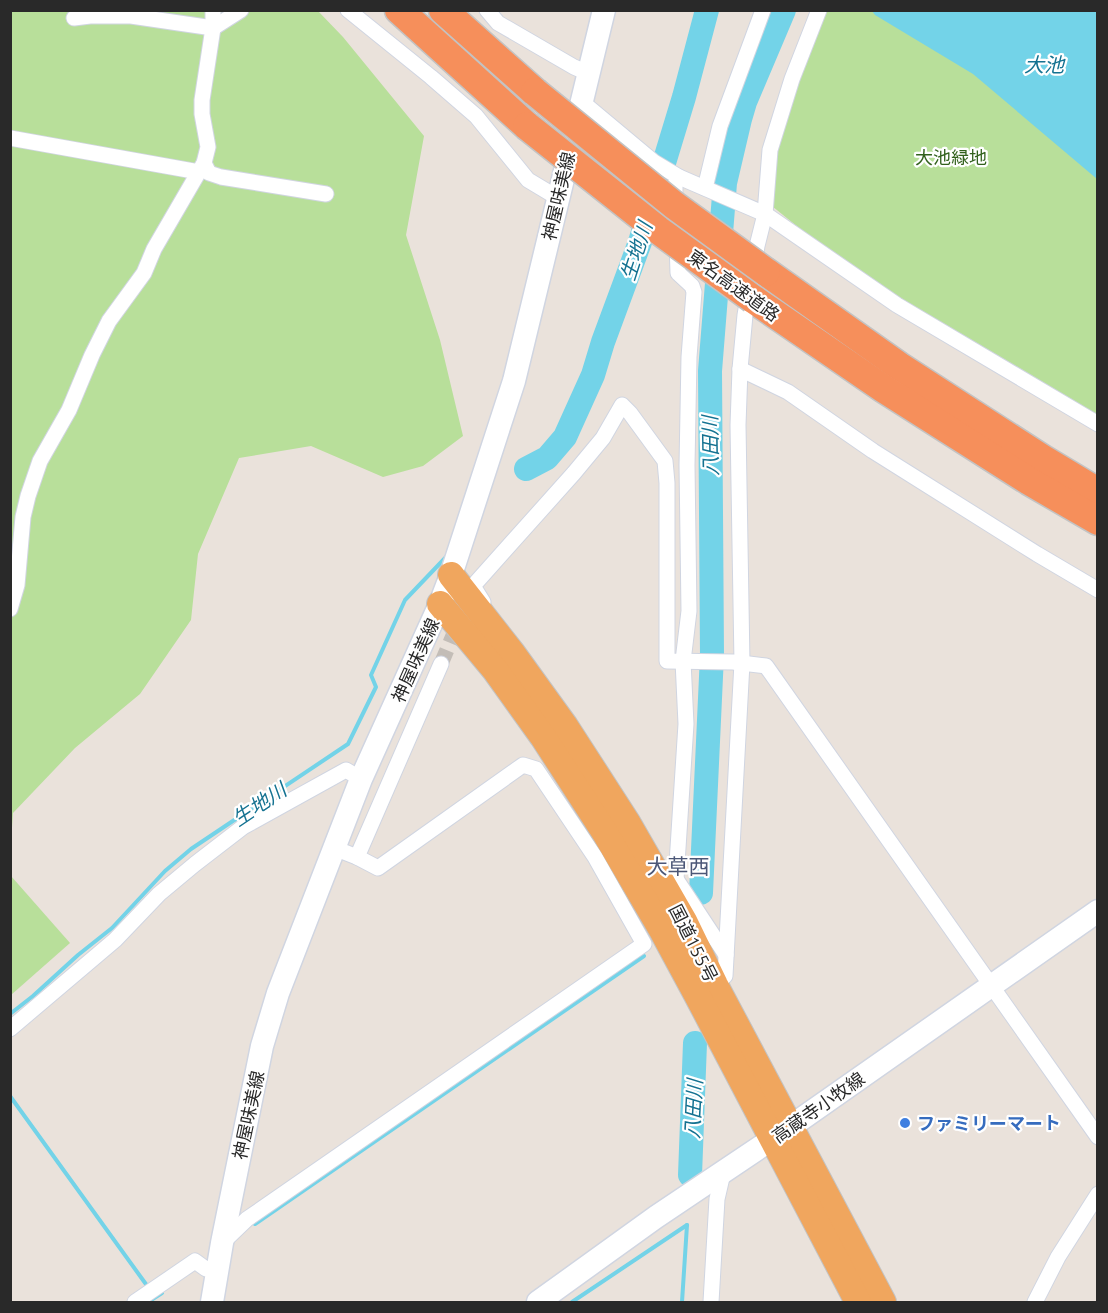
<svg xmlns="http://www.w3.org/2000/svg" width="1108" height="1313" font-family="Ubuntu,'Noto Sans JP',sans-serif">
<style>
.green{fill:#b8df9a}
.water{fill:#73d3e8}
.lines{fill:none;stroke-linecap:round;stroke-linejoin:round}
.stream{stroke:#73d3e8;stroke-width:4}
.river{stroke:#73d3e8;stroke-width:24}
.minor-tunnel{stroke:#c3bdb7;stroke-width:15;stroke-dasharray:15 8;stroke-linecap:butt}
.minor-casing{stroke:#d0d5e1;stroke-width:17}
.secondary-casing{stroke:#d0d5e1;stroke-width:25}
.trunk-casing{stroke:#c3c3c3;stroke-width:28}
.motorway-casing{stroke:#c3c3c3;stroke-width:31}
.minor{stroke:#fff;stroke-width:15}
.secondary{stroke:#fff;stroke-width:22}
.trunk{stroke:#f0a65e;stroke-width:26}
.motorway{stroke:#f68f5b;stroke-width:28}
.motorway-bridge-casing{stroke:#c3c3c3;stroke-width:31;stroke-linecap:butt}
.motorway-bridge{stroke:#f68f5b;stroke-width:28}
.shop-dot{fill:#3f7fe0;stroke:#fff;stroke-width:2}
.labels{text-anchor:middle;dominant-baseline:central;stroke-width:4.5;stroke-linejoin:round;paint-order:stroke}
.park-label{font-size:18px;fill:#32611d;stroke:#fff}
.street-label{font-size:18px;fill:#292929;stroke:#fff}
.shop-label{font-size:18px;font-weight:bold;fill:#366cbe;stroke:#fff;text-anchor:start}
.water-label{font-size:20px;font-style:italic;fill:#147291;stroke:#fff}
.quarter-label{font-size:21px;fill:#4c5777;stroke:#fff}
</style>
<rect width="100%" height="100%" fill="#eae2db"/>
<g class="green">
<polygon points="11,11 318,11 343,37 424,136 406,235 440,340 463,436 423,466 383,477 311,446 239,458 198,554 191,620 140,694 75,748 13,813 11,842"/>
<polygon points="823,11 1097,11 1097,417 901,301 825,249 767,202 774,150"/>
<polygon points="11,876 70,943 11,995 10,995"/>
</g>
<polygon class="water" points="872,11 1097,11 1097,179 973,74 875,15"/>
<g class="lines">
<g class="stream">
<polyline points="10,1014 33,996 78,955 112,928 165,871 191,849 348,744 376,687 371,675 405,600 447,556"/>
<polyline points="10,1096 148,1287"/>
<polyline points="255,1224 644,956"/>
<polyline points="148,1302 162,1293"/>
<polyline points="572,1302 687,1225"/>
<polyline points="682,1302 687,1225"/>
</g>
<g class="river">
<polyline points="526,469 547,458 565,437 593,375 603,342 640,242 684,97 707,10"/>
<polyline points="701,893 712,655 710,371 725,183 740,119 745,102 784,10"/>
<polyline points="690,1175 695,1043"/>
</g>
<polyline class="minor-tunnel" points="441,664 460,619"/>
<defs>
<g id="minor">
<polyline points="348,10 431,77 476,116 528,180 558,198"/>
<polyline points="487,10 498,23 574,67 588,73"/>
<polyline points="74,18 90,16 131,16 213,28 241,10"/>
<polyline points="581,101 654,162 679,177 765,214 897,305 1098,424"/>
<polyline points="10,138 199,172"/>
<polyline points="204,163 209,173 221,177 326,194"/>
<polyline points="705,188 720,126 763,10"/>
<polyline points="675,206 675,184 679,177"/>
<polyline points="740,369 788,392 873,451 1037,554 1098,590"/>
<polyline points="483,602 473,586 574,473 603,438 622,405 630,413 665,461 667,483 667,661 733,662 766,666 1098,1137"/>
<polyline points="10,609 17,585 23,517 28,496 40,461 69,410 92,355 109,321 144,273 154,249 204,163 208,147 202,114 202,100 213,28 213,10"/>
<polyline points="357,857 441,664"/>
<polyline points="676,879 726,955"/>
<polyline points="671,899 676,879 686,724 683,661 689,611 687,465 689,357 694,292 692,286 678,273 677,242"/>
<polyline points="715,985 725,976 742,663 738,425 740,369 745,315 757,246 765,214 770,150 792,79 819,10"/>
<polyline points="10,1029 115,940 159,894 195,864 243,827 346,770 361,779"/>
<polyline points="222,1243 247,1219 644,944 595,857 536,769 523,765 378,868 357,857 334,848"/>
<polyline points="135,1302 195,1261 206,1269 219,1266"/>
<polyline points="711,1302 717,1199 723,1173"/>
<polyline points="1035,1302 1058,1257 1098,1194"/>
</g>
<g id="secondary">
<polyline points="212,1302 222,1243 262,1046 278,993 361,779 440,604 451,575 514,381 604,10"/>
<polyline points="538,1302 656,1217 790,1127 1098,911"/>
</g>
<g id="trunk">
<polyline points="451,575 513,654 565,726 627,822 684,921 715,985 883,1302"/>
<polyline points="440,604 495,670 543,737 605,833 663,932 697,995 858,1302"/>
</g>
<g id="motorway">
<polyline points="399,10 527,126"/>
<polyline points="443,10 535,92"/>
<polyline points="766,272 899,366 1043,459 1098,492"/>
<polyline points="753,299 884,389 1029,481 1098,521"/>
</g>
</defs>
<use href="#minor" class="minor-casing"/>
<use href="#secondary" class="secondary-casing"/>
<use href="#trunk" class="trunk-casing"/>
<use href="#motorway" class="motorway-casing"/>
<use href="#minor" class="minor"/>
<use href="#secondary" class="secondary"/>
<use href="#trunk" class="trunk"/>
<use href="#motorway" class="motorway"/>
<defs>
<g id="motorway-bridge">
<polyline points="535,92 674,205 766,272"/>
<polyline points="527,126 658,230 753,299"/>
</g>
</defs>
<use href="#motorway-bridge" class="motorway-bridge-casing"/>
<use href="#motorway-bridge" class="motorway-bridge"/>
</g>
<circle class="shop-dot" cx="905" cy="1123" r="6"/>
<g class="labels">
<g class="park-label">
<text x="951" y="157">大池緑地</text>
</g>
<g class="street-label">
<text transform="translate(558 196) rotate(-77)">神屋味美線</text>
<text transform="translate(734 285) rotate(36)">東名高速道路</text>
<text transform="translate(415 660) rotate(-66)">神屋味美線</text>
<text transform="translate(694 943) rotate(63)">国道155号</text>
<text transform="translate(818 1107) rotate(-35)">高蔵寺小牧線</text>
<text transform="translate(248 1115) rotate(-78)">神屋味美線</text>
</g>
<g class="shop-label">
<text x="917" y="1123">ファミリーマート</text>
</g>
<g class="water-label">
<text x="1044" y="64">大池</text>
<text transform="translate(636 251) rotate(-72)">生地川</text>
<text transform="translate(710 446) rotate(-91)">八田川</text>
<text transform="translate(259 804) rotate(-34)">生地川</text>
<text transform="translate(693 1109) rotate(-87)">八田川</text>
</g>
<g class="quarter-label">
<text x="678" y="866">大草西</text>
</g>
</g>
<rect width="1108" height="1313" fill="none" stroke="#292929" stroke-width="24"/>
</svg>
